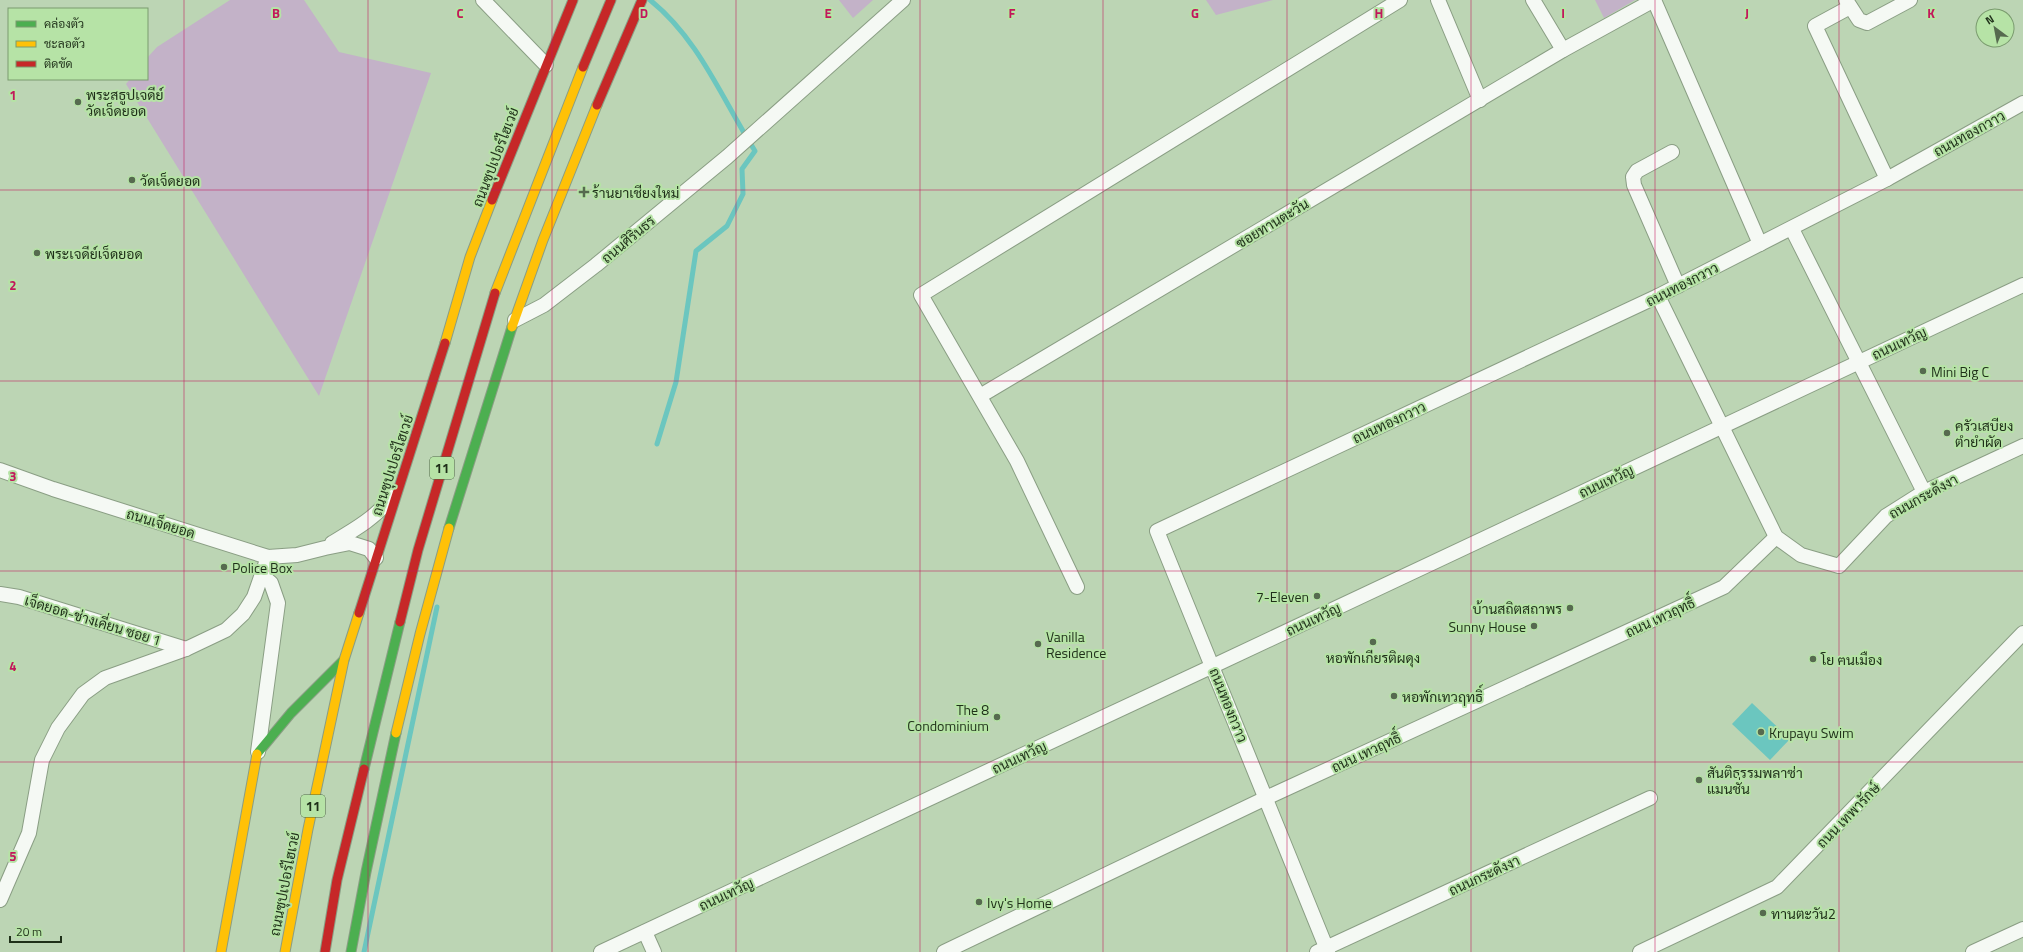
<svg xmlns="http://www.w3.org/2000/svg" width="2023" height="952" font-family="'Titillium Web',Sarabun,sans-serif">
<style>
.green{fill:#c3b2c8}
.water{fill:#6bc6bf}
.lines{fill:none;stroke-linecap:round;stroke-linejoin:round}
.stream{stroke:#6bc6bf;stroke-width:5}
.street-casing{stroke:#8a9e84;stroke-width:16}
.fast-casing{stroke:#8a9e84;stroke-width:11}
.slow-casing{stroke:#8a9e84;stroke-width:11}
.jam-casing{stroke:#8a9e84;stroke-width:11}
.street{stroke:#f5f9f4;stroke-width:14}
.fast{stroke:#4caf50;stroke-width:9}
.slow{stroke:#ffc107;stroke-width:9}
.jam{stroke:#c62828;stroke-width:9}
.grid{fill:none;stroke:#c2185b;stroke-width:1;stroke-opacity:0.55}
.poi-dot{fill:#566a4f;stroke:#b6e3a6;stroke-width:1.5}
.labels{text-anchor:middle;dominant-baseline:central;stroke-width:4;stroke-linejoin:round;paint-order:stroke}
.shield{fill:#b6e3a6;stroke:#4c6643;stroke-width:1}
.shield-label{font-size:13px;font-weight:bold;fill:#1f3019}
.poi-label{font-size:14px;fill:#1f3019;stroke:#b6e3a6;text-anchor:start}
.street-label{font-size:14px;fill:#1f3019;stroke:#b6e3a6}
.grid-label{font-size:13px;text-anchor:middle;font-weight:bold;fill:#c2185b;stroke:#b6e3a6;stroke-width:4;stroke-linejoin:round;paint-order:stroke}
</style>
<rect width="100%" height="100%" fill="#bcd5b4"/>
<g class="green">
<polygon points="230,0 304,0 339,52 431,73 319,396 126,84 130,79 147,79 147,58 157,47"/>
<polygon points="839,0 873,0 853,18"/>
<polygon points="1206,0 1273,0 1216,15"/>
<polygon points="1595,0 1635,0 1604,18"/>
</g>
<polygon class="water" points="1752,703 1790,739 1770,760 1732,724"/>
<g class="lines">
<g class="stream">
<path d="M 650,0 C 699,39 722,99 755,151 L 742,169 L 743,194 L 727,226 L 696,251 L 676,382 L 657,444"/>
<polyline points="364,952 437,607"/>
</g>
<defs>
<g id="street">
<polyline points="483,0 546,65"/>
<polyline points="1438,0 1480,100"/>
<polyline points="1533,0 1563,50"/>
<polyline points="1654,0 1760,244"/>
<polyline points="1846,0 1859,20 1867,23 1910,0"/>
<polyline points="1850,7 1815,26 1887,179"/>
<polyline points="1672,152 1637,171 1633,177 1634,185 1678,286"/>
<polyline points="1792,229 1924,492"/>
<polyline points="1658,296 1776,537 1801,555 1839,566 1886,516 1924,492 2023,446"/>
<polyline points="515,320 544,305 596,265 727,157 903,0"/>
<polyline points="980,396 1563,50 1654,0"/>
<polyline points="0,470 53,489 268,557 297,555 325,548 350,543 369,549 376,558"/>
<path d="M 332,543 C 354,530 377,517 392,496"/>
<polyline points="1077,587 1017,461 921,295 1400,0"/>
<polyline points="0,594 19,597 186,649"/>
<polyline points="258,752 278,603 271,583 263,576"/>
<polyline points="0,900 29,833 42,760 58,728 83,694 105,678 186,649 226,630 243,614 254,597 268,557"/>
<polyline points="645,932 654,952"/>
<polyline points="601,952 1213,666 2023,285"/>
<polyline points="944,952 1266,798 1724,587 1776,537"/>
<polyline points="1317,952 1650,798"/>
<polyline points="1328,952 1157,531 1658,296 1887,179 2023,103"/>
<polyline points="1640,952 1777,887 2023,633"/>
<polyline points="1973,952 2023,929"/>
</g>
<g id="fast">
<polyline points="449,528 512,327"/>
<polyline points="257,754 291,713 344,660"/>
<polyline points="364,769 400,622"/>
<polyline points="351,952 366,872 396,733"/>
</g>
<g id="slow">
<polyline points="495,293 583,67"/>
<polyline points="512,327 543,240 597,105"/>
<polyline points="445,343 470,257 492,200"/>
<polyline points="396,733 420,634 449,528"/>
<polyline points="221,952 257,754"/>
<polyline points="285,952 308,829 344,660 359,613"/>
</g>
<g id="jam">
<polyline points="583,67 611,0"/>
<polyline points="597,105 642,0"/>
<polyline points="492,200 573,0"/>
<polyline points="359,613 445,343"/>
<polyline points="400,622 418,550 495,293"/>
<polyline points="325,952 337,880 364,769"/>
</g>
</defs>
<use href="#street" class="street-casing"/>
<use href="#fast" class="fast-casing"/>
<use href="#slow" class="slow-casing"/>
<use href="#jam" class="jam-casing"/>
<use href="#street" class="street"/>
<use href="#fast" class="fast"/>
<use href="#slow" class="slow"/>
<use href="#jam" class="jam"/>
</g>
<path class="grid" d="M 184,0 L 184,952M 368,0 L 368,952M 552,0 L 552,952M 736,0 L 736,952M 920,0 L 920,952M 1103,0 L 1103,952M 1287,0 L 1287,952M 1471,0 L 1471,952M 1655,0 L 1655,952M 1839,0 L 1839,952M 0,190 L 2023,190M 0,381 L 2023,381M 0,571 L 2023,571M 0,762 L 2023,762"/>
<g class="poi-dot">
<circle cx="78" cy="102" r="4"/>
<circle cx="132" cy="180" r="4"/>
<path d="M582 186h4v4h4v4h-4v4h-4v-4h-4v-4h4z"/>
<circle cx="37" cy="253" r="4"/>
<circle cx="1923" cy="371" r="4"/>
<circle cx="1947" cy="433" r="4"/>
<circle cx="224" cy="567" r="4"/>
<circle cx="1317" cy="596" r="4"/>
<circle cx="1570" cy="608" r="4"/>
<circle cx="1534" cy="626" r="4"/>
<circle cx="1373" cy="642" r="4"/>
<circle cx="1038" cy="644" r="4"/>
<circle cx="1813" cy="659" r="4"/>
<circle cx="1394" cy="696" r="4"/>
<circle cx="997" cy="717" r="4"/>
<circle cx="1761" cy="732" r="4"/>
<circle cx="1699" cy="780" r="4"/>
<circle cx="979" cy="902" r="4"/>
<circle cx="1763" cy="913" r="4"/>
</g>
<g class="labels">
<g class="shield">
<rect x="430" y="457" width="24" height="22" rx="3"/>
<rect x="301" y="795" width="24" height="22" rx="3"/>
</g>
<g class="shield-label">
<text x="442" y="468">11</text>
<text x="313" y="806">11</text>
</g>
<g class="poi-label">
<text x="86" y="94">พระสธูปเจดีย์<tspan x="86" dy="16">วัดเจ็ดยอด</tspan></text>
<text x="140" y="180">วัดเจ็ดยอด</text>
<text x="592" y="192">ร้านยาเชียงใหม่</text>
<text x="45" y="253">พระเจดีย์เจ็ดยอด</text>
<text x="1931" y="371">Mini Big C</text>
<text x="1955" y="425">ครัวเสบียง<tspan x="1955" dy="16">ตำยำผัด</tspan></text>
<text x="232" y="567">Police Box</text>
<text x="1309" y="596" text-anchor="end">7-Eleven</text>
<text x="1562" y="608" text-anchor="end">บ้านสถิตสถาพร</text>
<text x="1526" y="626" text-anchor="end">Sunny House</text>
<text x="1046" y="636">Vanilla<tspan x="1046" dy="16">Residence</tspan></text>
<text x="1373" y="657" text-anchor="middle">หอพักเกียรติผดุง</text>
<text x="1821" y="659">โย ฅนเมือง</text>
<text x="1402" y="696">หอพักเทวฤทธิ์</text>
<text x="989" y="709" text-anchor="end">The 8<tspan x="989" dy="16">Condominium</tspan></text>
<text x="1769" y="732">Krupayu Swim</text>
<text x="1707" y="772">สันติธรรมพลาซ่า<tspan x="1707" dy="16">แมนชั่น</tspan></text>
<text x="987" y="902">Ivy's Home</text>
<text x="1771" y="913">ทานตะวัน2</text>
</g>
<g class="street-label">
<text transform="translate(1969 133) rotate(-29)">ถนนทองกวาว</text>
<text transform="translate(495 157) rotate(-69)">ถนนซุปเปอร์ไฮเวย์</text>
<text transform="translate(1272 223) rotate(-31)">ซอยทานตะวัน</text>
<text transform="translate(628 239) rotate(-40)">ถนนศิรินธร</text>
<text transform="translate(1682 284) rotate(-27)">ถนนทองกวาว</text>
<text transform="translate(1899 343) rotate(-25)">ถนนเทวัญ</text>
<text transform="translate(1389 422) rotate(-25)">ถนนทองกวาว</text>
<text transform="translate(392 465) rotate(-72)">ถนนซุปเปอร์ไฮเวย์</text>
<text transform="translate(1606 481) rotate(-25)">ถนนเทวัญ</text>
<text transform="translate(1923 496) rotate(-29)">ถนนกระดังงา</text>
<text transform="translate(161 523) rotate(17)">ถนนเจ็ดยอด</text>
<text transform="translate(1660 617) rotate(-25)">ถนน เทวฤทธิ์</text>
<text transform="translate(1313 619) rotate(-25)">ถนนเทวัญ</text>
<text transform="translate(93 620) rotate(17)">เจ็ดยอด-ช่างเคี่ยน ซอย 1</text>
<text transform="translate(1229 705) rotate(68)">ถนนทองกวาว</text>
<text transform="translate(1366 752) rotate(-25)">ถนน เทวฤทธิ์</text>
<text transform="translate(1019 757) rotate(-25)">ถนนเทวัญ</text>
<text transform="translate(1848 815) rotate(-46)">ถนน เทพารักษ์</text>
<text transform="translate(1484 875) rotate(-25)">ถนนกระดังงา</text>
<text transform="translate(284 884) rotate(-79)">ถนนซุปเปอร์ไฮเวย์</text>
<text transform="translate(726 894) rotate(-25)">ถนนเทวัญ</text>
</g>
</g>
<g class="grid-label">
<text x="276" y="18">B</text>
<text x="460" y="18">C</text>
<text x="644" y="18">D</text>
<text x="828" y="18">E</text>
<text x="1012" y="18">F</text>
<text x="1195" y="18">G</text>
<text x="1379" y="18">H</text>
<text x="1563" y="18">I</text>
<text x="1747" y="18">J</text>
<text x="1931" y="18">K</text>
<text x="13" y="100">1</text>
<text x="13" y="290">2</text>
<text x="13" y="481">3</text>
<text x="13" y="671">4</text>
<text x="13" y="861">5</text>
</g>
<rect x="8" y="8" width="140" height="72" fill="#b6e3a6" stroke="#7a9b6e"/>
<rect x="16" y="21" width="20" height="6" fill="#4caf50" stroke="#7a9b6e"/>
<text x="44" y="28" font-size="12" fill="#1f3019">คล่องตัว</text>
<rect x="16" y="41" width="20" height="6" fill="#ffc107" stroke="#7a9b6e"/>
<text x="44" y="48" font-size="12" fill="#1f3019">ชะลอตัว</text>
<rect x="16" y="61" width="20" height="6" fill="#c62828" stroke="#7a9b6e"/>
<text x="44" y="68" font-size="12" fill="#1f3019">ติดขัด</text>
<g transform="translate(1995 28) rotate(328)"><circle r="19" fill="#b6e3a6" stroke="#7a9b6e"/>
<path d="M0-3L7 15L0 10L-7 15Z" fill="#566a4f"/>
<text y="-6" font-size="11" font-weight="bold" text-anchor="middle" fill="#1f3019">N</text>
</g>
<path d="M10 936v6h51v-6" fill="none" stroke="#1f3019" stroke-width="2"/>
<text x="16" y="936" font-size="12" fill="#1f3019" stroke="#b6e3a6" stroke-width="3" paint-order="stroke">20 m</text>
</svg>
